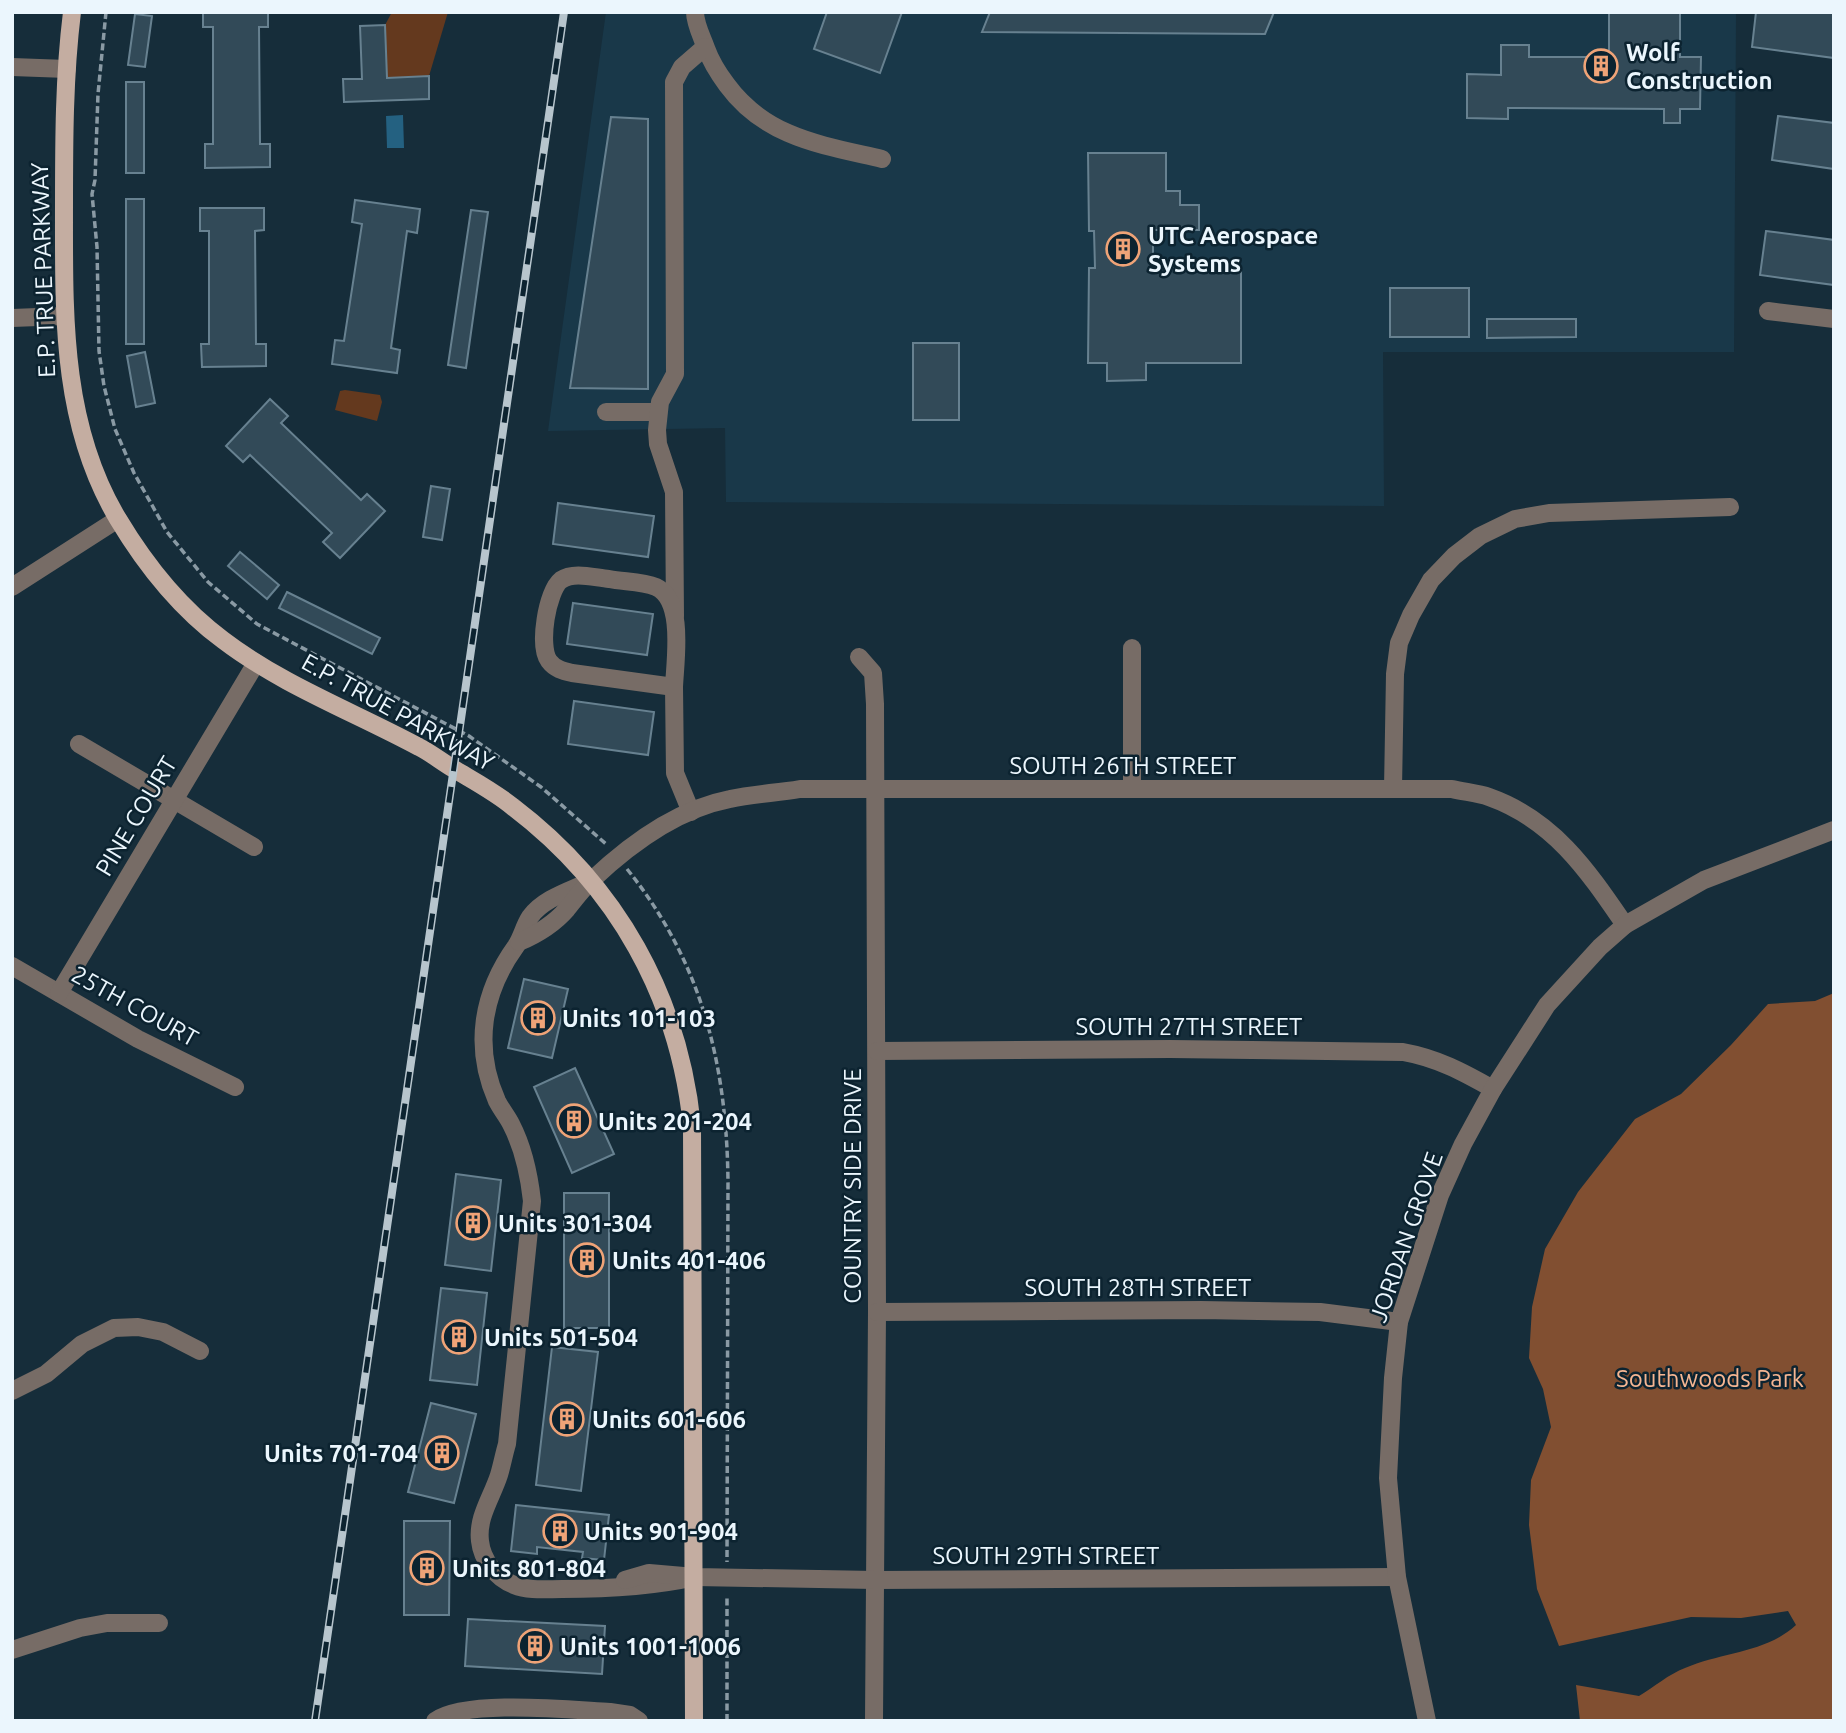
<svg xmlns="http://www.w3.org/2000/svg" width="1846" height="1733" font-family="Ubuntu,sans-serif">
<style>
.built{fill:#193849}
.green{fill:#64391e}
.forest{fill:#814f31}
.water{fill:#246181}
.building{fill:#324a58;stroke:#678190;stroke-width:2}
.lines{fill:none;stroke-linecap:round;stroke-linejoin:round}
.path{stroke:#8a9aa4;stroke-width:3.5;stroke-dasharray:7 3.5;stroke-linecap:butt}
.minor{stroke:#776c66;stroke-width:18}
.major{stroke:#c4ada1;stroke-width:18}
.rail-casing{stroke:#b7c5cd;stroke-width:8}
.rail{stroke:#0c2330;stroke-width:5;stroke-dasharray:16;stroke-linecap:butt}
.labels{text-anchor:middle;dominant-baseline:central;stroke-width:5;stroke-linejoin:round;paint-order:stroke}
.poi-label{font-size:24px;font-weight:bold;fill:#ebf6fd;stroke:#0c2330;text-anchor:start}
.street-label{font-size:24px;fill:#ebf6fd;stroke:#0c2330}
.park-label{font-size:24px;fill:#f6b692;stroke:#0c2330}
</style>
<rect width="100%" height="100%" fill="#162d3a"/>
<polygon class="built" points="606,12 1736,12 1734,352 1383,352 1384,506 726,502 725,428 548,431"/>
<g class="green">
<polygon points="392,12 448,12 429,76 387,78 385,25"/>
<polygon points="345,390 380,395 382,402 377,421 335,410 340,391"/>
</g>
<path class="forest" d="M 1834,993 L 1834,1721 L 1580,1721 L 1576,1685 L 1639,1696 C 1654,1687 1669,1674 1685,1668 C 1722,1652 1766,1653 1796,1625 L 1788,1611 L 1741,1618 L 1691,1617 L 1559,1646 L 1537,1589 L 1529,1525 L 1531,1480 L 1551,1427 L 1543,1389 L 1529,1358 L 1532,1307 L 1545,1249 L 1578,1192 L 1635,1119 L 1681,1094 L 1731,1045 L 1768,1004 L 1815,1001 Z"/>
<polygon class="water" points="403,115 404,148 387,148 386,116"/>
<g class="building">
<polygon points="203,12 268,12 268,27 259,27 260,144 270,144 270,167 205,168 205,144 213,144 213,27 203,27"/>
<polygon points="827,12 902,12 880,73 814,49"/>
<polygon points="990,12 1274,12 1265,34 982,32"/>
<polygon points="1609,12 1680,12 1680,57 1701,57 1700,109 1680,109 1680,123 1664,123 1664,109 1508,108 1508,119 1467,118 1467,74 1501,75 1501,45 1529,45 1529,57 1609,57"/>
<polygon points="1756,12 1834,12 1834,58 1752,47"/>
<polygon points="135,14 152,16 145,67 128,65"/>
<polygon points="385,25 387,78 429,76 429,99 344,102 343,79 362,79 360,26"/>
<rect x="126" y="82" width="18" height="91"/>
<polygon points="1778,116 1834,123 1834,169 1772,160"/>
<polygon points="611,117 648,119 648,389 570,388"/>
<polygon points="1088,153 1166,153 1166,191 1180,191 1180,205 1199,205 1199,230 1153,230 1153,268 1241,268 1241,363 1146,363 1146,380 1107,381 1107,363 1088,363 1089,268 1095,268 1094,231 1089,231"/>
<rect x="126" y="199" width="18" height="145"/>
<polygon points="355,200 420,209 417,233 407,231 391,348 400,350 397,373 332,364 335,340 344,341 362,224 352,222"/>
<polygon points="200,208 264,208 264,230 255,231 256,344 266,344 266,366 202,367 201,344 209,344 209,231 200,231"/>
<polygon points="471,210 488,212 466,368 448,365"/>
<polygon points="1766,231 1834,240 1834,285 1760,275"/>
<rect x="1390" y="288" width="79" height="49"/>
<polygon points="1487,319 1576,319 1576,337 1487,338"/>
<rect x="913" y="343" width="46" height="77"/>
<polygon points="145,352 155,403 136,407 127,356"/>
<polygon points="270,399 288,416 281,423 361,500 367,494 385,511 340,558 323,542 332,533 250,455 243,462 226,446"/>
<polygon points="431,486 450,489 442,540 423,537"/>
<polygon points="558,503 654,516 648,557 553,544"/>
<polygon points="240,552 279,585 267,599 228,566"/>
<polygon points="287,592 380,638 372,654 279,608"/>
<polygon points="573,603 653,614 647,655 567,644"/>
<polygon points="574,701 654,712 648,755 568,744"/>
<polygon points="524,979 568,989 552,1058 508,1048"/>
<polygon points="575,1068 614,1154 572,1173 534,1087"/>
<polygon points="456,1174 501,1180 491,1271 445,1265"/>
<rect x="564" y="1193" width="45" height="135"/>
<polygon points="441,1288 487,1293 477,1385 430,1380"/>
<polygon points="552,1347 598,1352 581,1491 536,1485"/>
<polygon points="431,1403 476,1414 454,1503 408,1492"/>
<polygon points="516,1505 609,1515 604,1560 582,1558 583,1552 537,1547 537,1554 511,1551"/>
<polygon points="404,1521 450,1521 449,1615 404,1615"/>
<polygon points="468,1619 605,1626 602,1674 465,1666"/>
</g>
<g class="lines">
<g class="path">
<polyline points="106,12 98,94 95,180 92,194 97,247 99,351 104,386 115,429 134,473 167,532 208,582 257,624 469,736 541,787 606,844"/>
<path d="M 627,869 C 702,962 727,1065 728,1183 L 727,1562"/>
<polyline points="727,1721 727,1595"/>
</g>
<g class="minor">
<path d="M 695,12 C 695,24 702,37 706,48 C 711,62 718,73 727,85 C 766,138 822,145 882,159"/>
<polyline points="12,67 67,69"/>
<polyline points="1768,311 1834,319"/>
<polyline points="12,318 64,316"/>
<polyline points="606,412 658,412"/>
<polyline points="12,587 118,519"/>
<polyline points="675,616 674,492 658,444 657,430 660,402 675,374 674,82 682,67 705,47"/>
<polyline points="1132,648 1132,789"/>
<polyline points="859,657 873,673 875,704 877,1312 874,1721"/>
<path d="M 674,687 C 675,661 685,600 656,587 C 642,581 623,582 609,579 C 595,578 574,571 561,580 C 547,591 538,646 549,661 C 555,669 563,671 572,673 L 674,687 L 675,773 L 691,812"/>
<polyline points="79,744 254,847"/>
<polyline points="1393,789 1395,674 1399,643 1411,615 1431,580 1454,556 1480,536 1515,519 1549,513 1730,507"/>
<path d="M 584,884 C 566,892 542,900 530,917 C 524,926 522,937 516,946 C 482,993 473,1047 497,1101 C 501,1109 507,1116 511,1124 C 524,1149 529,1174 532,1201 L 507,1444 C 504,1454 502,1465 499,1475 C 492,1497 477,1517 480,1541 C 482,1560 496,1578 514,1585 C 529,1591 546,1589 562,1589 C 607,1589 651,1587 695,1577"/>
<path d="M 519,942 C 538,934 554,924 567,909 C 575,899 583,888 592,880 C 630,844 678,809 730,799 C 753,794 777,793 800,789 L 1452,789 C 1464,792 1478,793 1489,797 C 1554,820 1588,871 1625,925"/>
<polyline points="12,966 138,1039 235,1087"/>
<polyline points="59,993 256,663"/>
<path d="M 877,1051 L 1170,1049 L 1403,1052 C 1437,1058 1463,1072 1493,1089"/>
<polyline points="877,1312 1201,1310 1320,1312 1399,1322"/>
<polyline points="12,1391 46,1374 82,1344 114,1328 138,1327 163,1332 200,1351"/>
<polyline points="625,1580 649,1573 695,1577 875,1580 1397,1577"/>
<polyline points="12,1650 80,1628 107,1623 159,1623"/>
<path d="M 435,1721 C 465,1699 571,1710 610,1712 L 630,1715 L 639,1721"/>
<polyline points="1427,1721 1397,1577 1388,1478 1393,1378 1399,1322 1440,1195 1463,1144 1493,1089 1547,1005 1600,947 1625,925 1704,880 1834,830"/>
</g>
<path class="major" d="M 72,12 C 64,77 64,142 64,207 C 64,315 61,424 118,519 C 145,564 181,609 223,640 C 282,685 354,712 419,747 C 431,753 442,762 454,769 C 474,781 495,792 513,807 C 617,886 679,997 692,1126 L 694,1721"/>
<defs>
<polyline id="rail" points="315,1721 564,12"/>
</defs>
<use href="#rail" class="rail-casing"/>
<use href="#rail" class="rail"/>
</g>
<defs>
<symbol id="building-ring" viewBox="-11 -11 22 22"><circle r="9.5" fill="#0c2330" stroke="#efa377" stroke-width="1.5"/><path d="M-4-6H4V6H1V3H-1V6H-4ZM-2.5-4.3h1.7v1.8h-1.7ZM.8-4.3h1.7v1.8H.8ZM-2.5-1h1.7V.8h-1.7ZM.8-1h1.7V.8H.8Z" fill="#efa377"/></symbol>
</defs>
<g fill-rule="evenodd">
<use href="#building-ring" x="1582" y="47" width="38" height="38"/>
<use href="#building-ring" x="1104" y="230" width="38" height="38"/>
<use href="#building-ring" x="519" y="999" width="38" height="38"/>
<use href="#building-ring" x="555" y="1102" width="38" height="38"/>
<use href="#building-ring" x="454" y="1204" width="38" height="38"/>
<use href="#building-ring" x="568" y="1241" width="38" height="38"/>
<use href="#building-ring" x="440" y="1318" width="38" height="38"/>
<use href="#building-ring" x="548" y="1400" width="38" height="38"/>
<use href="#building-ring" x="423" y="1434" width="38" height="38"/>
<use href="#building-ring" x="541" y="1512" width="38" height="38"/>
<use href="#building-ring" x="408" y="1549" width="38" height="38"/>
<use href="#building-ring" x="516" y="1627" width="38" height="38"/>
</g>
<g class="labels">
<g class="poi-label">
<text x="1626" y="52">Wolf<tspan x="1626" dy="28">Construction</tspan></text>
<text x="1148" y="235">UTC Aerospace<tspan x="1148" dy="28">Systems</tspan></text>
<text x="562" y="1018">Units 101-103</text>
<text x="598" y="1121">Units 201-204</text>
<text x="498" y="1223">Units 301-304</text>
<text x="612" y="1260">Units 401-406</text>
<text x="484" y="1337">Units 501-504</text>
<text x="592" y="1419">Units 601-606</text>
<text x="418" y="1453" text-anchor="end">Units 701-704</text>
<text x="584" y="1531">Units 901-904</text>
<text x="452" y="1568">Units 801-804</text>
<text x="560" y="1646">Units 1001-1006</text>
</g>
<g class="street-label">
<text transform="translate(43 270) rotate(-92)">E.P. TRUE PARKWAY</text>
<text transform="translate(398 712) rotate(29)">E.P. TRUE PARKWAY</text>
<text x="1123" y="765">SOUTH 26TH STREET</text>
<text transform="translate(136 816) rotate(-59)">PINE COURT</text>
<text transform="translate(135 1006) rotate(29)">25TH COURT</text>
<text x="1189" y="1026">SOUTH 27TH STREET</text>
<text transform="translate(852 1186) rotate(-90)">COUNTRY SIDE DRIVE</text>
<text transform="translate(1406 1237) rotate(-71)">JORDAN GROVE</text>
<text x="1138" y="1287">SOUTH 28TH STREET</text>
<text x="1046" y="1555">SOUTH 29TH STREET</text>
</g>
<g class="park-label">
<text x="1710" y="1378">Southwoods Park</text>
</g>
</g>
<rect width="1846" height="1733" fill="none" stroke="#ebf6fd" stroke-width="28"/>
</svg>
